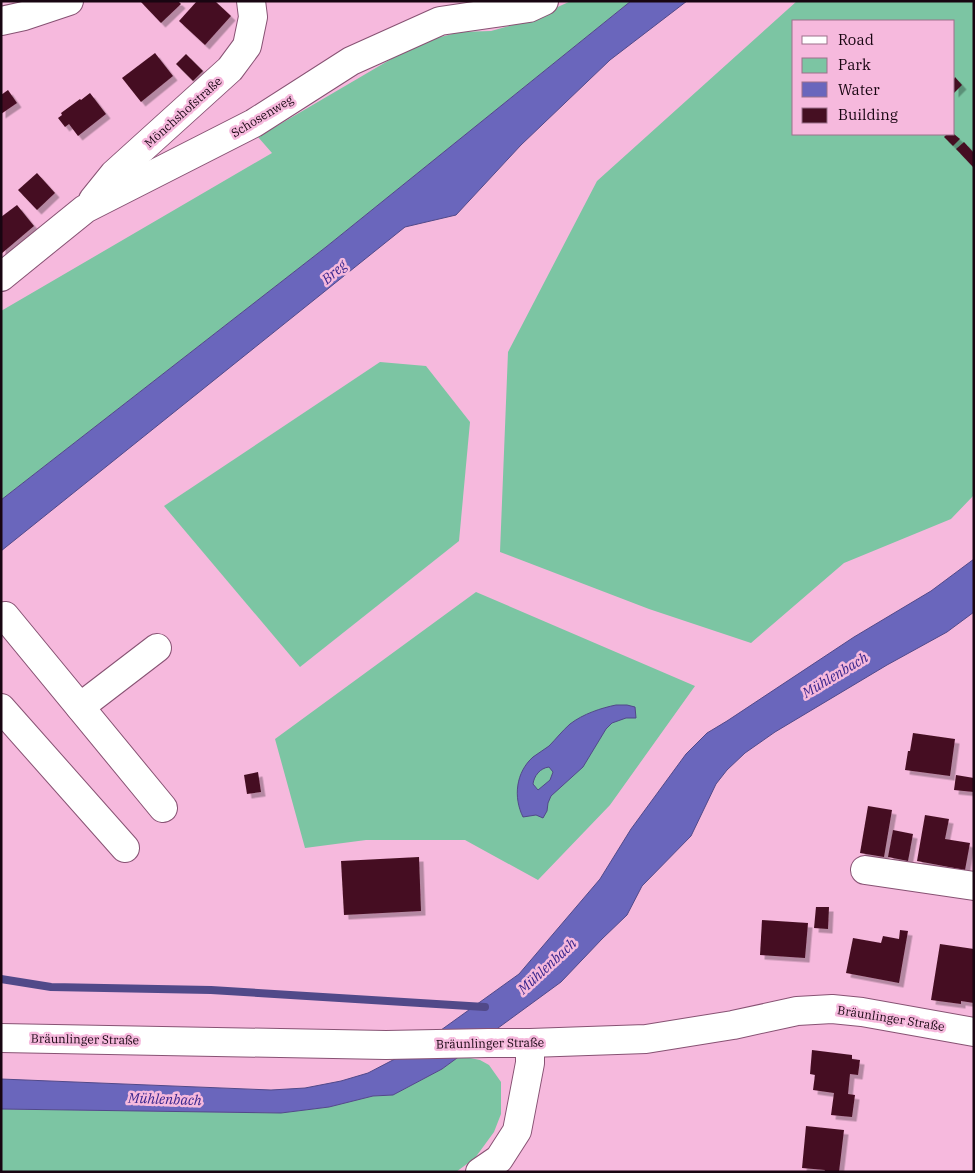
<svg xmlns="http://www.w3.org/2000/svg" width="975" height="1173" font-family="'IBM Plex Serif',serif">
<style>
.green{fill:#7cc5a3;fill-rule:evenodd}
.water{fill:#6a66bc;stroke:#514989;fill-rule:evenodd}
.lines{fill:none;stroke-linecap:round;stroke-linejoin:round}
.stream{stroke:#514989;stroke-width:8}
.building{fill:#450f22;filter:url(#shadow)}
.minor-casing{stroke:#875273;stroke-width:30}
.major-casing{stroke:#875273;stroke-width:30}
.minor{stroke:#fff;stroke-width:28}
.major{stroke:#fff;stroke-width:28}
.labels{text-anchor:middle;dominant-baseline:central;stroke-width:5;stroke-linejoin:round;paint-order:stroke}
.street-label{font-size:12px;fill:#180511;stroke:#f6b9dd}
.water-label{font-size:14px;font-style:italic;fill:#38258c;stroke:#f6b9dd}
</style>
<defs>
<filter id="shadow"><feDropShadow dx="4.5" dy="4.5" stdDeviation="0" flood-color="#0004"/></filter>
</defs>
<rect width="100%" height="100%" fill="#f6b9dd"/>
<g class="green">
<polygon points="571,1 631,1 326,247 1,500 1,311 272,153 258,137 398,55 425,41 460,32 491,31 524,22"/>
<path d="M 797,1 L 974,1 L 974,495 L 951,519 L 844,563 L 751,643 L 649,609 L 500,552 L 508,352 L 597,181 ZM 794,21 L 954,21 L 954,134 L 794,134 Z"/>
<polygon points="380,362 426,366 470,422 459,541 300,667 164,506"/>
<polygon points="476,592 695,686 610,805 538,880 465,840 366,840 305,848 275,739"/>
<polygon points="460,1056 480,1060 489,1065 501,1082 501,1114 494,1132 475,1158 456,1172 1,1172 1,1109 281,1113 329,1107 373,1096 393,1095 442,1069"/>
</g>
<g class="water">
<polygon points="631,1 687,1 610,60 521,145 456,215 405,227 1,551 1,500 326,247"/>
<polygon points="974,559 974,612 947,632 887,665 775,732 745,753 727,770 716,784 691,836 642,886 627,915 602,939 561,982 442,1069 393,1095 373,1096 329,1107 281,1113 1,1109 1,1079 271,1090 305,1088 341,1081 368,1073 416,1048 519,974 600,879 631,829 686,754 707,733 727,721 854,637 931,591"/>
<path d="M 616,705 L 627,705 L 635,707 L 636,718 L 626,718 L 612,723 L 606,729 L 583,767 L 551,796 L 548,803 L 547,811 L 543,818 L 536,815 L 523,817 C 513,797 516,772 533,757 C 538,753 544,750 549,746 C 556,739 562,731 570,724 C 583,714 601,708 616,705 ZM 549,767 L 553,772 L 550,780 L 538,790 L 533,784 C 534,776 540,768 549,767 Z"/>
</g>
<g class="lines">
<polyline class="stream" points="1,979 51,987 211,990 485,1007"/>
</g>
<g class="building">
<polygon points="140,1 178,1 181,4 161,23"/>
<polygon points="197,1 215,1 231,16 205,45 179,21"/>
<polygon points="155,53 173,76 141,102 122,78"/>
<polygon points="186,54 203,71 193,81 176,64"/>
<polygon points="955,77 962,85 954,93 954,79"/>
<polygon points="8,90 17,103 1,114 1,95"/>
<polygon points="90,93 106,114 78,136 69,124 65,127 58,118 62,115 61,113 80,99 81,100"/>
<polygon points="947,134 954,134 960,139 953,146 944,137"/>
<polygon points="964,142 974,153 974,168 956,149"/>
<polygon points="37,173 55,193 37,210 18,190"/>
<polygon points="17,205 34,226 1,254 1,217"/>
<polygon points="913,733 955,739 950,776 905,770 908,751 910,751"/>
<polygon points="258,772 261,792 247,794 244,775"/>
<polygon points="956,775 974,778 974,792 954,790"/>
<polygon points="868,806 892,810 884,857 860,853"/>
<polygon points="925,815 949,819 945,839 970,843 965,870 917,861"/>
<polygon points="893,830 913,834 908,861 888,857"/>
<polygon points="419,857 421,911 344,915 341,861"/>
<polygon points="816,907 829,907 828,929 814,928"/>
<polygon points="762,920 808,923 805,958 760,955"/>
<polygon points="900,930 908,931 899,983 846,973 853,938 881,943 883,936 899,939"/>
<polygon points="940,944 974,949 974,1003 961,1001 961,1004 931,1000"/>
<polygon points="812,1050 852,1055 852,1059 860,1060 858,1075 850,1074 848,1094 855,1095 852,1117 831,1115 834,1093 813,1090 815,1075 810,1074"/>
<polygon points="806,1126 844,1130 839,1172 824,1172 825,1170 802,1168"/>
</g>
<g class="lines">
<defs>
<g id="minor">
<polyline points="1,21 24,16 69,1"/>
<polyline points="93,200 114,174 230,69 247,46 253,17 251,1"/>
<polyline points="1,277 85,209 254,123 351,61 440,21 529,8 544,1"/>
<polyline points="5,616 163,808"/>
<polyline points="80,707 157,648"/>
<polyline points="1,708 125,848"/>
<polyline points="865,870 974,886"/>
<polyline points="480,1172 499,1159 517,1131 530,1063 530,1043"/>
</g>
<polyline id="major" points="1,1038 386,1045 488,1043 530,1043 646,1039 733,1025 797,1011 832,1009 862,1012 974,1032"/>
</defs>
<use href="#minor" class="minor-casing"/>
<use href="#major" class="major-casing"/>
<use href="#minor" class="minor"/>
<use href="#major" class="major"/>
</g>
<g class="labels">
<g class="street-label">
<text transform="translate(183 112) rotate(-42)">Mönchshofstraße</text>
<text transform="translate(262 116) rotate(-31)">Schosenweg</text>
<text transform="translate(891 1018) rotate(9)">Bräunlinger Straße</text>
<text transform="translate(85 1039) rotate(1)">Bräunlinger Straße</text>
<text transform="translate(490 1043) rotate(-1)">Bräunlinger Straße</text>
</g>
<g class="water-label">
<text transform="translate(334 272) rotate(-41)">Breg</text>
<text transform="translate(835 675) rotate(-31)">Mühlenbach</text>
<text transform="translate(547 966) rotate(-43)">Mühlenbach</text>
<text transform="translate(165 1099) rotate(2)">Mühlenbach</text>
</g>
</g>
<rect width="975" height="1173" fill="none" stroke="#180511" stroke-width="5"/>
<rect x="792" y="20" width="162" height="115" fill="#f6b9dd" stroke="#9d718b"/>
<rect x="802" y="36" width="25" height="8" fill="#ffffff" stroke="#9d718b"/>
<text x="838" y="45" font-size="15" fill="#180511">Road</text>
<rect x="802" y="58" width="25" height="15" fill="#7cc5a3" stroke="#9d718b"/>
<text x="838" y="70" font-size="15" fill="#180511">Park</text>
<rect x="802" y="82" width="25" height="15" fill="#6a66bc" stroke="#9d718b"/>
<text x="838" y="95" font-size="15" fill="#180511">Water</text>
<rect x="802" y="108" width="25" height="15" fill="#450f22" stroke="#9d718b"/>
<text x="838" y="120" font-size="15" fill="#180511">Building</text>
</svg>
